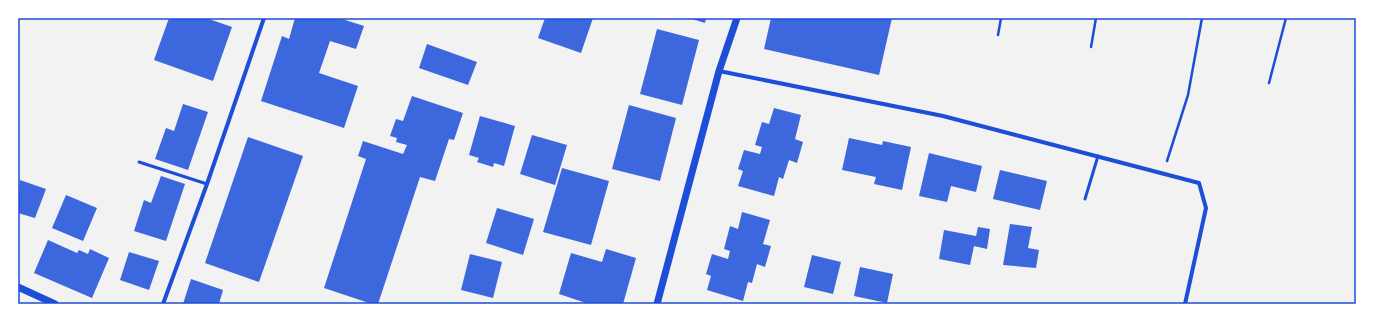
<svg xmlns="http://www.w3.org/2000/svg" width="1374" height="322" font-family="'Playfair Display',serif">
<style>
.building{fill:#3d67dc}
.lines{fill:none;stroke-linecap:round;stroke-linejoin:round}
.path{stroke:#1d4ed8;stroke-width:2.5}
.service{stroke:#1d4ed8;stroke-width:3}
.minor{stroke:#1d4ed8;stroke-width:4}
.tertiary{stroke:#1d4ed8;stroke-width:7}
.neatline{fill:none;stroke:#1d4ed8;stroke-width:1.5}
</style>
<rect width="100%" height="100%" fill="#f2f2f2"/>
<g class="building">
<polygon points="169,18 206,18 232,27 213,81 154,60"/>
<polygon points="295,18 339,18 364,26 356,49 330,41 319,73 358,86 344,128 261,101 282,36 289,39"/>
<polygon points="545,18 593,18 581,53 538,38"/>
<polygon points="689,18 706,18 705,23"/>
<polygon points="771,18 892,18 879,75 764,49"/>
<polygon points="657,29 699,40 682,105 640,94"/>
<polygon points="427,44 477,62 468,85 419,68"/>
<polygon points="412,96 463,113 454,140 449,139 435,181 420,177 378,304 372,304 324,288 366,159 358,156 363,141 403,154 407,145 396,142 397,138 390,136 396,119 403,121"/>
<polygon points="183,104 208,112 188,170 155,159 166,128 174,131"/>
<polygon points="629,105 676,118 660,181 612,169"/>
<polygon points="774,108 801,115 795,139 803,142 797,163 789,160 783,179 779,177 774,196 738,186 743,171 738,169 744,150 760,154 762,147 755,145 762,122 769,124"/>
<polygon points="480,116 515,126 504,166 494,163 493,167 477,162 479,158 469,155"/>
<polygon points="532,135 567,145 555,185 520,174"/>
<polygon points="248,137 303,156 259,282 205,263"/>
<polygon points="849,138 882,145 883,141 911,147 902,190 874,184 876,177 842,170"/>
<polygon points="929,153 982,166 976,192 951,186 947,202 919,196"/>
<polygon points="562,168 609,181 591,245 543,232"/>
<polygon points="1000,170 1047,181 1040,210 993,199"/>
<polygon points="161,176 185,184 166,241 134,231 144,200 151,203"/>
<polygon points="20,180 46,189 35,218 18,213"/>
<polygon points="66,195 97,208 83,241 52,228"/>
<polygon points="497,208 534,219 523,255 486,243"/>
<polygon points="742,212 770,220 763,244 771,246 765,267 757,264 752,283 748,282 743,301 707,290 711,276 706,274 712,254 728,259 730,251 724,249 730,226 738,229"/>
<polygon points="1010,224 1032,227 1028,248 1039,250 1036,268 1003,265"/>
<polygon points="978,227 990,229 987,249 974,246 970,265 939,259 944,230 976,236"/>
<polygon points="48,240 77,253 79,250 88,254 90,249 109,258 92,298 34,273"/>
<polygon points="606,249 636,258 623,304 589,304 559,294 571,253 602,262"/>
<polygon points="129,252 159,261 149,290 120,280"/>
<polygon points="470,254 502,262 493,298 461,290"/>
<polygon points="812,255 841,262 833,294 804,287"/>
<polygon points="860,267 893,274 887,303 854,296"/>
<polygon points="191,279 223,290 219,304 183,304"/>
</g>
<g class="lines">
<g class="path">
<polyline points="998,35 1001,18"/>
<polyline points="1091,47 1096,18"/>
<polyline points="1269,83 1286,18"/>
<polyline points="1356,97 1356,96"/>
<polyline points="1167,161 1188,95 1202,18"/>
</g>
<g class="service">
<polyline points="139,162 207,184"/>
<polyline points="1085,199 1098,156"/>
</g>
<g class="minor">
<polyline points="719,71 943,116 1199,183 1206,208 1185,304"/>
<polyline points="163,304 207,184 264,18"/>
</g>
<g class="tertiary">
<polyline points="18,287 55,304"/>
<polyline points="657,304 719,71 737,18"/>
</g>
</g>
<rect width="1374" height="322" fill="none" stroke="#ffffff" stroke-width="38"/>
<rect x="19" y="19" width="1336" height="284" class="neatline"/>
</svg>
